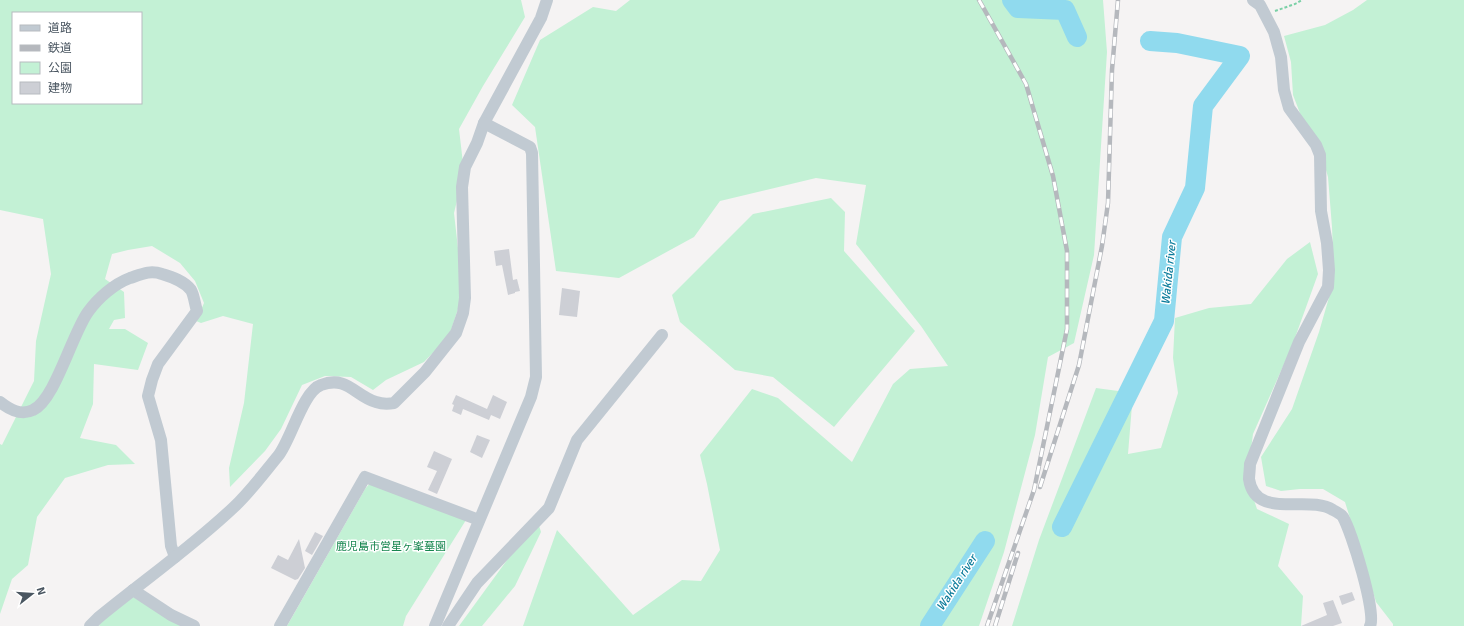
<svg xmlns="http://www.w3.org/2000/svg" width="1464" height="626" font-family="Signika,'Noto Sans JP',sans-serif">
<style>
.green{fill:#c3f1d5;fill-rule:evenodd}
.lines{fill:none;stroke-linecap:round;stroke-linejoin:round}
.river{stroke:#90daee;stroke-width:20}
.building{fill:#cdcfd5}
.path{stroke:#7ad0a6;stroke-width:2;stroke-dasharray:3 2;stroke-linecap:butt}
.minor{stroke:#c1cad2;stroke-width:12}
.rail-casing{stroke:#b5b8bd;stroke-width:4.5}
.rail{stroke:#fff;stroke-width:3;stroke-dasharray:9;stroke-linecap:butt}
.labels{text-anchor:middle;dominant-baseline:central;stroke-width:3;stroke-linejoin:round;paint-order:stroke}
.park-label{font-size:11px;fill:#17864f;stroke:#fff}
.water-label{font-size:12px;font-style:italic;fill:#0c7c9b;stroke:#fff}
</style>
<rect width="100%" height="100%" fill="#f5f3f3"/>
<g class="green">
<path d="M 0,0 L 521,0 L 525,17 L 483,86 L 459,129 L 464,172 L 454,213 L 460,266 L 460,303 L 449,336 L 424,362 L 386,380 L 373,390 L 351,377 L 325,376 L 302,385 L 281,429 L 265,451 L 230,487 L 229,468 L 244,403 L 253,324 L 223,316 L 201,323 L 196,321 L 204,303 L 195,281 L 180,263 L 152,246 L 128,250 L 112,254 L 105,279 L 124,292 L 125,318 L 114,320 L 109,329 L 125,329 L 148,343 L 138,370 L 94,364 L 93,404 L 80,438 L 116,445 L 135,464 L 108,465 L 65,478 L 37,517 L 28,565 L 12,579 L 0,614 L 0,444 L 2,445 L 34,381 L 36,341 L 51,274 L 43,219 L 0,210 ZM 13,13 L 141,13 L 141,103 L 13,103 Z"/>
<polygon points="630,0 1103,0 1107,52 1094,255 1074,343 1048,357 1035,435 1004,552 979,626 523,626 557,530 633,615 682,580 701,581 720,550 707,484 700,455 752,389 778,398 852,462 893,384 910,369 948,366 921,326 856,244 866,185 816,178 720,201 694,237 619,278 556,271 535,127 512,105 540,40 593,7 616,11"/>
<polygon points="1367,0 1464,0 1464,626 1393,626 1393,624 1376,602 1345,502 1323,489 1300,489 1281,491 1266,486 1261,457 1292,409 1319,332 1334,280 1332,227 1328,177 1318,142 1303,121 1293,95 1291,62 1284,36 1325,25 1353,10"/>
<polygon points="831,198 845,212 844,251 915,331 834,427 773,377 735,370 680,322 672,295 753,214"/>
<polygon points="1310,242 1318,274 1292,346 1253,434 1247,479 1257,509 1289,524 1278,566 1303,596 1301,626 1012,626 1039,540 1096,388 1133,393 1128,454 1161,448 1178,393 1173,358 1175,318 1209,308 1251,304 1287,259"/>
<polygon points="371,482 466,520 406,616 403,626 287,626 365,489"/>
<polygon points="537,519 541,532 515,586 482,626 459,626"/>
<polygon points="133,597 186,626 99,626 101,622"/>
</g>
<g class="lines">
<g class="river">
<polyline points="1012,0 1018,8 1065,10 1077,37"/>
<polyline points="1062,527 1164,321 1172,237 1195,188 1203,106 1240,56 1177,43 1150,41"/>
<polyline points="930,626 985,541"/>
</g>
</g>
<g class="building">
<polygon points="509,249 513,280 517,279 520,291 515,292 515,293 508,295 502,265 496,266 494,251"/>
<polygon points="562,288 580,291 577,317 559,315"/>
<polygon points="456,395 487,409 493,395 507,402 500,419 491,415 489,420 463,409 461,415 452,411 454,405 452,404"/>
<polygon points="477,435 490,440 482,458 470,452"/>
<polygon points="434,451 452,459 437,494 428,490 437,471 427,467"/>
<polygon points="315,532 323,536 312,555 305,551"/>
<polygon points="299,539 305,568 298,579 295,580 271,568 278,555 288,560"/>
<polygon points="1352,592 1355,600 1342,605 1339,596"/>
<polygon points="1333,600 1342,623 1333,626 1301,626 1327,615 1323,603"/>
</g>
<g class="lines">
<polyline class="path" points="1275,11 1295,4 1302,0"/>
<g class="minor">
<path d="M 1253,0 L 1260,5 L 1274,32 L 1281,57 L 1284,90 L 1289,108 L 1316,145 L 1320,155 L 1321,211 L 1327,243 L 1329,270 L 1328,287 L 1299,342 L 1250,464 C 1250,469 1249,475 1249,479 C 1255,521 1309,494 1333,510 C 1337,512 1341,514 1343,517 C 1351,531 1377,613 1370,626"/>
<path d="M 0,402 C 10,410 21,416 33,410 C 55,400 72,334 88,312 C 98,298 114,284 130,278 C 142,274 150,270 162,274 C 172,277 184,281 191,290 C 194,295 195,305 197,311 L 158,364 L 152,380 L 148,396 L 161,440 L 171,546 L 175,557"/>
<polyline points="133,590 171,615 194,626"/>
<path d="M 90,626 L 98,618 C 143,581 192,547 234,507 C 250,492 264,473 278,456 C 291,440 303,391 321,385 C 347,375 355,396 376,402 C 382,404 388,404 394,403 L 425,372 L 456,333 L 463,313 L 465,298 L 462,187 L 465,167 L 477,143 L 484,123 L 541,18 L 547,0"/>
<polyline points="280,626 365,477 479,520"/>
<polyline points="435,626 531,397 536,377 532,153 530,147 484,123"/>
<polyline points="448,626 477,583 549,508 577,440 662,335"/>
</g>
<defs>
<g id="rail">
<polyline points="979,0 1026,84 1053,176 1067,251 1067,329 1034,490 987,626"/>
<polyline points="1040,487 1079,365 1102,246 1108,203 1112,70 1118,0"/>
<polyline points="995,626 1018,553"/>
</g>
</defs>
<use href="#rail" class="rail-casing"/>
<use href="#rail" class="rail"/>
</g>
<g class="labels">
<g class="park-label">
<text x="391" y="546">鹿児島市営星ヶ峯墓園</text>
</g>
<g class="water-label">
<text transform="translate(1169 273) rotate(-84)">Wakida river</text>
<text transform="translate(957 583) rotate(-57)">Wakida river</text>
</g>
</g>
<rect x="12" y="12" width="130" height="92" fill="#ffffff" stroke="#b7bbc0"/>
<rect x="20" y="25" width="20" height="6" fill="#c1cad2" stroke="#b7bbc0"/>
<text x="48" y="32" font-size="12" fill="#4a5661">道路</text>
<rect x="20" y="45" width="20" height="6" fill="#b5b8bd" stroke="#b7bbc0"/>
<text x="48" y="52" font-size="12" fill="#4a5661">鉄道</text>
<rect x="20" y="62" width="20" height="12" fill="#c3f1d5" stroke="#b7bbc0"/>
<text x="48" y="72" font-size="12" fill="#4a5661">公園</text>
<rect x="20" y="82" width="20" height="12" fill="#cdcfd5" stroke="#b7bbc0"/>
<text x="48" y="92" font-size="12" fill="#4a5661">建物</text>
<g transform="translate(32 594) rotate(73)" stroke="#ffffff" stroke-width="3" paint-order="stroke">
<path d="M0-3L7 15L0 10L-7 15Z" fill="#4a5661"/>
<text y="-6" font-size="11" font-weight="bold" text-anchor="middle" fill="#4a5661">N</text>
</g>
</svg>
